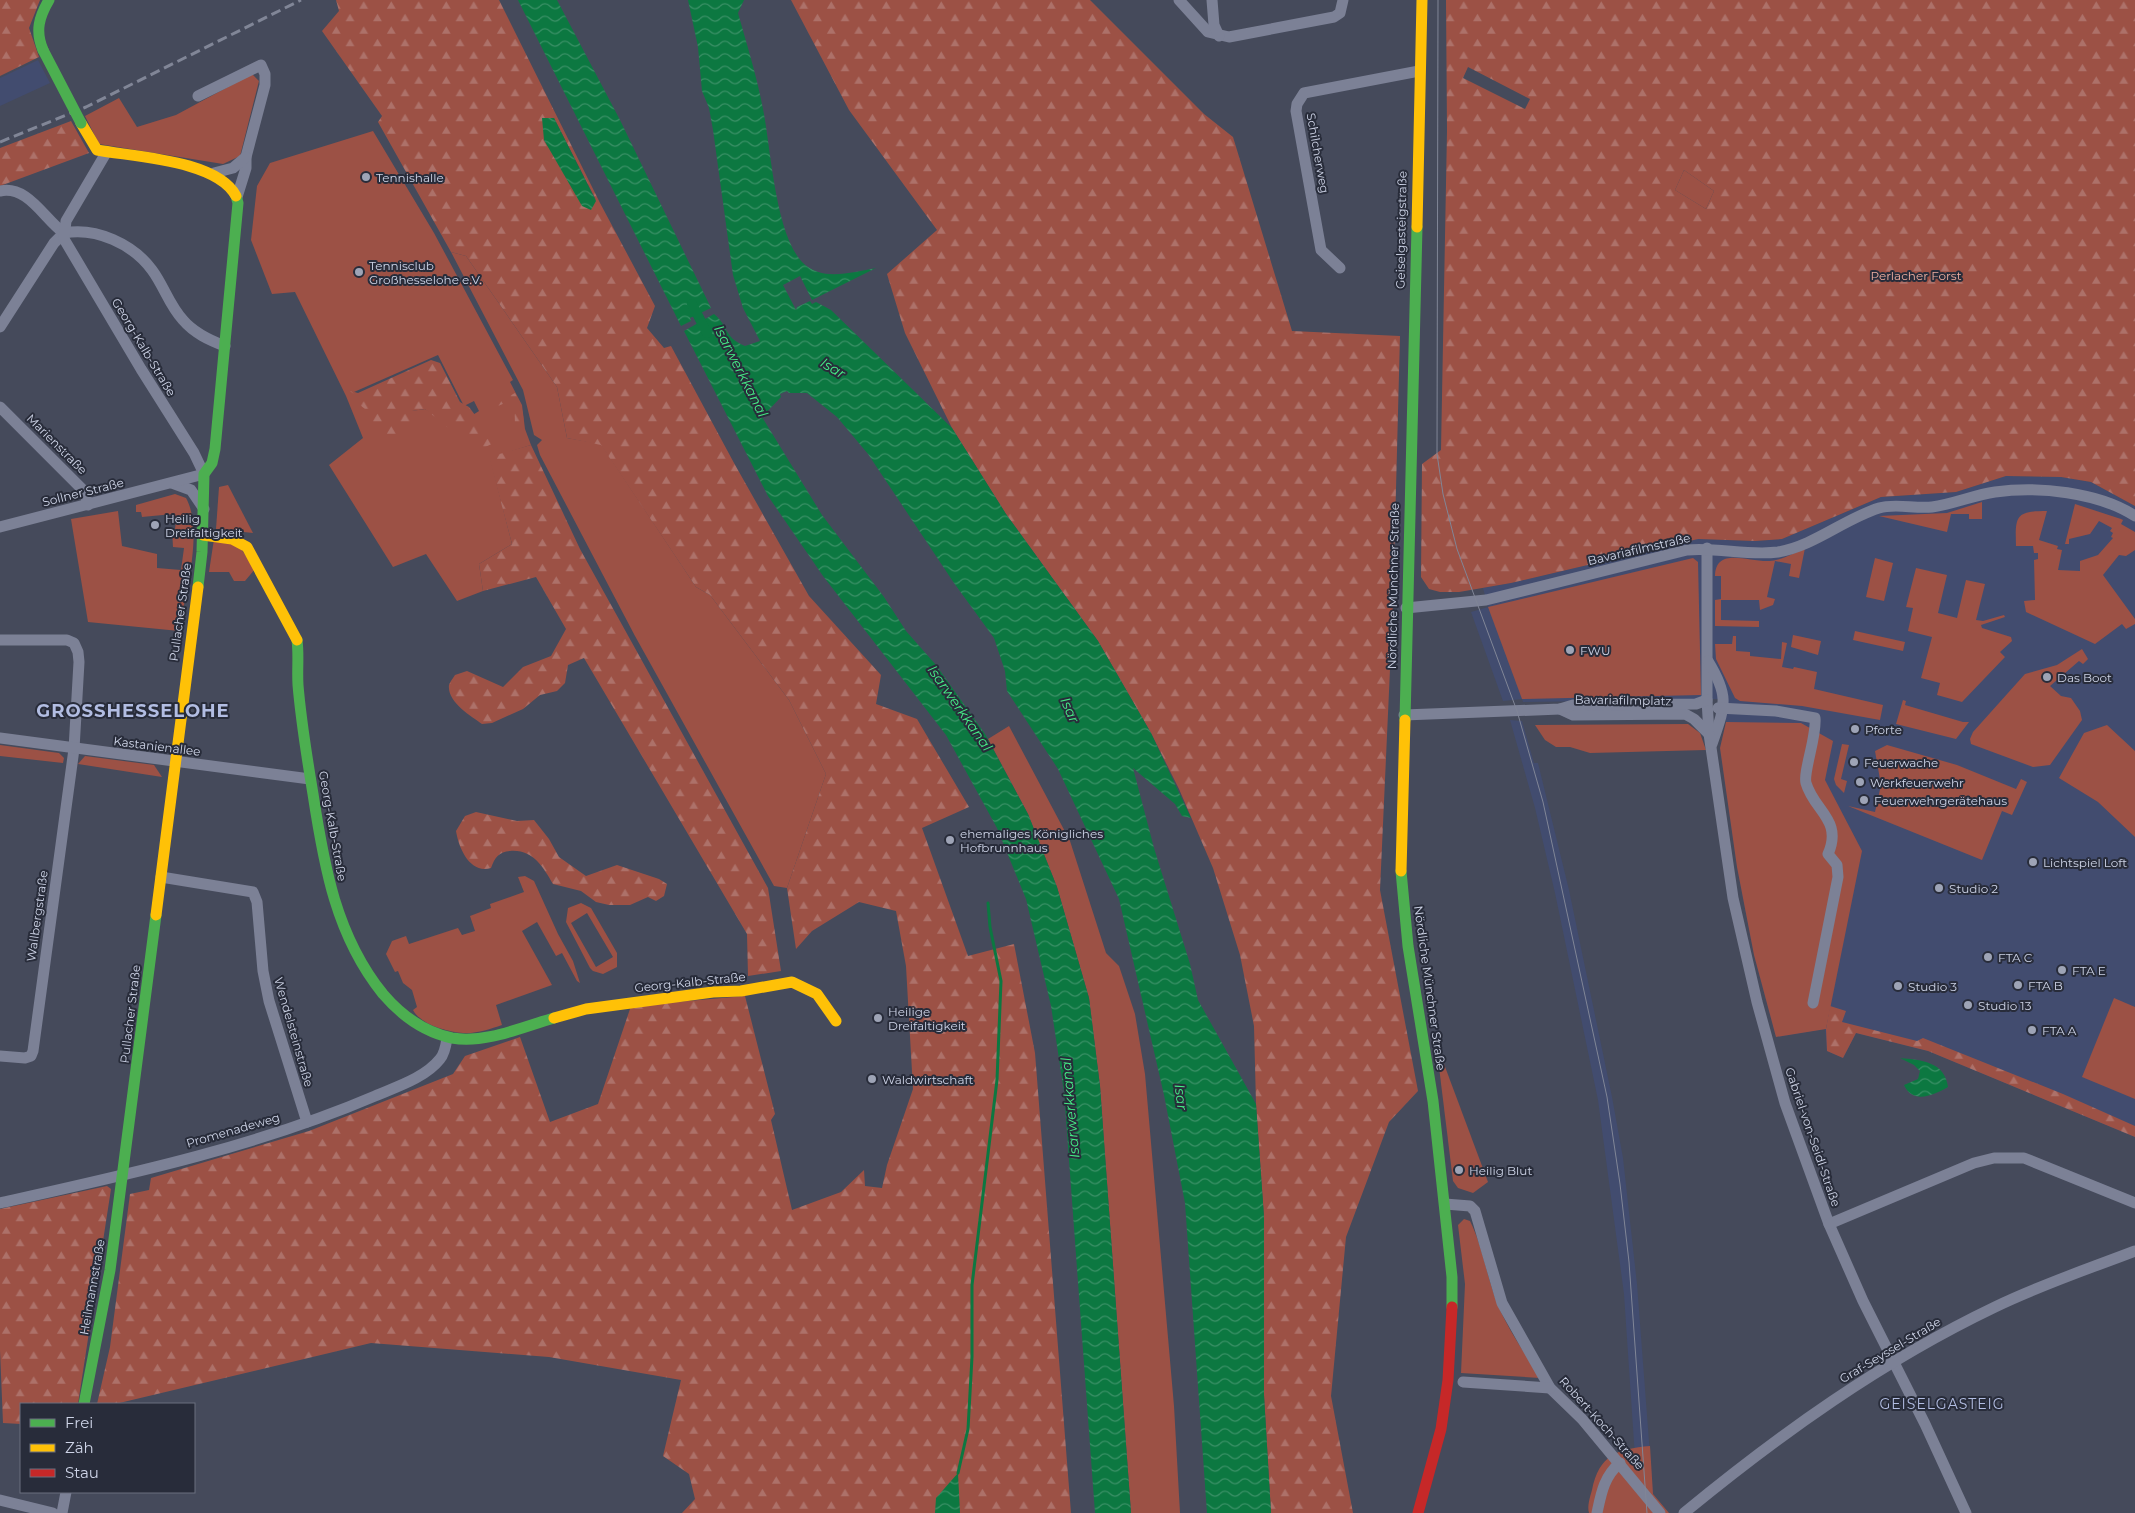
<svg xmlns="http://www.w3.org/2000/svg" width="2135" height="1513" font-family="Montserrat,sans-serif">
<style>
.built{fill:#424c6f}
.green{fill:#9c5145;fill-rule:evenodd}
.forest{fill:url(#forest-firs);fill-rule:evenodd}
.water{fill:url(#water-waves)}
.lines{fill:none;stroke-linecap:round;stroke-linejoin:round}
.stream{stroke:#0c7841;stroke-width:3}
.canal{stroke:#0c7841;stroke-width:10}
.street{stroke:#7c8196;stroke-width:11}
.fast{stroke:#4caf50;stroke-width:11}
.slow{stroke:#ffc107;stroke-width:11}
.jam{stroke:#c62828;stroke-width:11}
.tram{stroke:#818697;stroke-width:1}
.rail{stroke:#818697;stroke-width:3;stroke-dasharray:10 5;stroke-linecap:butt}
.fast-bridge{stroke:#4caf50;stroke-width:11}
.poi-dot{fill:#9ea4b6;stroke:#282c3a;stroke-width:2}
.labels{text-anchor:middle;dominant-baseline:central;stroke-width:4;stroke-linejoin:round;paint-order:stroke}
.street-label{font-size:12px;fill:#ced4e7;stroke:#282c3a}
.poi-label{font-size:12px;fill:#ced4e7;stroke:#282c3a;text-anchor:start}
.park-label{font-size:12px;fill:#eeaea0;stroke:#282c3a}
.water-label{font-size:14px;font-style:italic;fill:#46ee87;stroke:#282c3a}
.neighbourhood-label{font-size:14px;letter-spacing:1px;fill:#b2bde2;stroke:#282c3a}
.district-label{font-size:18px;font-weight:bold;letter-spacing:1px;fill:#b2bde2;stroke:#282c3a}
</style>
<defs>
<pattern id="forest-firs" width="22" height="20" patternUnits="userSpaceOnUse" patternTransform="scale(1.25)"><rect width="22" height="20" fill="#9c5145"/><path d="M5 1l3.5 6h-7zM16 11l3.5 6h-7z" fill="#ad7169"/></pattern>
<pattern id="water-waves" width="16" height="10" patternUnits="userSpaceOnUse" patternTransform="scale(1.25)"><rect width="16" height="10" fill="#0c7841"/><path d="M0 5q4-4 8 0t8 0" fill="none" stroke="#3a9066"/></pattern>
</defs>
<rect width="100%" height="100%" fill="#454a5b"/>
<g class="built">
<polygon points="38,60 50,83 0,106 0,78"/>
<polygon points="2006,476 2061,477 2091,482 2135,506 2135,1137 1928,1051 1856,1033 1843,1058 1827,1051 1825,1029 1776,1037 1754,955 1737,867 1720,748 1726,722 1724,708 1728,699 1523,702 1522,699 1503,701 1471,612 1488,607 1483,588 1511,583 1698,539 1755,541 1782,539 1881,497 1956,492"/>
<polygon points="1510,720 1522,721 1534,763 1538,763 1569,890 1612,1097 1623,1158 1637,1284 1653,1494 1636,1472 1624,1294 1598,1100 1555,893 1535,808"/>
</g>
<g class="green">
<polygon points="252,74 259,81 240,156 223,164 99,144 85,116 119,98 137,127 176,115"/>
<path d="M 373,131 L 434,233 L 513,380 L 510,382 L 522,405 L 525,429 L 531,445 L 490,458 L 512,544 L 479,564 L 483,591 L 457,601 L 426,554 L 393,567 L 329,465 L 363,438 L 346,396 L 295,292 L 272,294 L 251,240 L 257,186 L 270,163 ZM 438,355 L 464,406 L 474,401 L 479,411 L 468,418 L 483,443 L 425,409 L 411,411 L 411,420 L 354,392 Z"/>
<polygon points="1684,170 1714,191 1706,209 1675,190"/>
<polygon points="451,252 466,256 557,387 567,438 601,444 696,587 710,595 789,700 826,774 787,888 774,886 635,636 540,455 537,445 542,440 534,435 523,390"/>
<polygon points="228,485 253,533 216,529 219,487"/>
<path d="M 175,494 L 186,498 C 204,530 185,596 179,631 L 88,622 L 71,519 L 118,511 L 122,546 L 157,554 L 157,568 L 181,570 L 184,548 L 173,547 L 172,530 L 175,529 L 176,521 L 173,514 L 142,517 L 141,512 L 136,512 L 136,505 Z"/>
<polygon points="1982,502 1982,519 1969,519 1969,514 1951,514 1947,532 1879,516 1947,513"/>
<path d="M 2075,504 L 2121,519 L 2123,520 L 2121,524 L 2135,532 L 2135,550 L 2126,556 L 2119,555 L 2103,575 L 2135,619 L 2135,624 L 2126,629 L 2122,624 L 2095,644 L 2026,612 L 2024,601 L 2035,600 L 2034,560 L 2038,559 L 2038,553 L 2034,553 L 2033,546 L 2016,546 C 2015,515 2016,511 2047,511 L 2039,540 L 2058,546 L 2057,549 L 2062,550 L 2058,570 L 2080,571 L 2080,561 L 2098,555 L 2113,538 L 2111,537 L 2113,533 L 2110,531 L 2112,528 L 2099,521 L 2090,534 L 2069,539 L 2069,544 L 2065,544 Z"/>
<polygon points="214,539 237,543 255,569 245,581 234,581 229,572 209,572"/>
<path d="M 1805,548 L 1799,578 L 1789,576 L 1791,564 L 1775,561 L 1767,597 L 1775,599 L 1773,605 L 1760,610 L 1759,600 L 1721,600 L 1721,620 L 1759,621 L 1759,627 L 1715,626 L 1715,600 L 1721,599 L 1721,576 L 1715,576 C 1716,543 1755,566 1776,560 C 1786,558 1796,552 1805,548 Z"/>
<polygon points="1693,558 1698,562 1701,695 1522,699 1488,607"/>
<polygon points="1875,558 1893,563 1884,601 1866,597"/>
<polygon points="1916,568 1947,575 1938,613 1957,618 1966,580 1985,584 1976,620 1983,621 2004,615 2005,617 1981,625 1982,628 2011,637 2012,641 2000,652 2005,657 1962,702 1937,695 1940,683 1921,678 1932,637 1908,631 1913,608 1906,607"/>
<polygon points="1855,631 1905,642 1903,651 1853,640"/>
<polygon points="1793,635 1821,641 1818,655 1791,647"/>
<polygon points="1733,636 1736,636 1736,651 1750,652 1750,656 1781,659 1782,642 1787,643 1782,667 1793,669 1794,667 1817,672 1814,689 1883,705 1880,720 1802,706 1740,701 1735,698 1716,659 1715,644 1732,644"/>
<polygon points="2082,649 2088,659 2083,664 2079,661 2050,686 2061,696 2071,698 2080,711 2082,720 2050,765 2033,767 1971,744 1970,739 1973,732 2025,674 2057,665"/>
<polygon points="1903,700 1906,701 1905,705 1963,722 1969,722 1956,739 1896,724"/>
<polygon points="1726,722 1801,723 1833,741 1825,780 1862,851 1826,1029 1776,1037 1754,955 1737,867 1720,748"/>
<polygon points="1688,724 1700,733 1706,750 1590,753 1570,747 1556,747 1545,740 1535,725"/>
<polygon points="2107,725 2135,751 2135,837 2098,802 2059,778 2084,733"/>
<polygon points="1009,726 1070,841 1106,953 1119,966 1135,1014 1145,1074 1174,1406 1180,1513 1131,1513 1100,1086 1089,998 1057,887 1028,814 988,739"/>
<polygon points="1842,744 1849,745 1841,779 1847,781 1844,793 1836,785 1834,779"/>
<polygon points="0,745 59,753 64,758 63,763 0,756"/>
<polygon points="1887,745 1957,765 2016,789 2021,779 2027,782 2012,815 2002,811 1982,860 1848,806 1875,812 1881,785 1875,751"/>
<polygon points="85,756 154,765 162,777 78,764"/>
<path d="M 525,876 L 534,881 L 558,934 L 573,961 L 580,983 L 577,981 L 562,953 L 556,956 L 537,922 L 522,931 L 552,985 L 496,1005 L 502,1025 C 490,1029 476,1034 463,1033 C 448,1032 421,1025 413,1010 L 417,1007 L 412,990 L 403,983 L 398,971 L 395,972 L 386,954 L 392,941 L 406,936 L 409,944 L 458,928 L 462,935 L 475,931 L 470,916 L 491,908 L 490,904 L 524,892 L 518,877 Z"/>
<path d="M 581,903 L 591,908 L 617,953 L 617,967 L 603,974 L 593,971 L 590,968 L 566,922 L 568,908 ZM 587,913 L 613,957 L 596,967 L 571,923 Z"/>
<polygon points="2114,998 2135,1007 2135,1099 2082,1077"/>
<polygon points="1444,1064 1488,1182 1473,1193 1458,1188 1453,1181 1439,1067"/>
<path d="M 1464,1219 L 1470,1221 C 1483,1247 1487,1278 1498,1305 C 1508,1330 1526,1354 1540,1378 L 1461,1373 L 1465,1284 L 1458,1225 Z"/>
<path d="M 1650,1446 L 1653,1494 L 1669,1513 L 1589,1513 C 1587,1506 1590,1497 1592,1490 C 1599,1455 1617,1449 1650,1446 Z"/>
</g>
<g class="forest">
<polygon points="0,0 40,0 29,28 39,57 0,76"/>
<path d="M 336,0 L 499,0 L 600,203 L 655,306 L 647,328 L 664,348 L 671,346 L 734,463 L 809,596 L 881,675 L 876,704 L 917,719 L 969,807 L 922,828 L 968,956 L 1014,944 L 1035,1053 L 1071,1513 L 682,1513 L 695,1499 L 689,1474 L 663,1456 L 681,1380 L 549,1357 L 371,1343 L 115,1404 L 97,1404 L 110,1347 L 130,1194 L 149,1190 L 151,1178 L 309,1131 L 453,1074 L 465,1056 L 520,1037 L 550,1122 L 598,1104 L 631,1006 L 745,996 L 775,1114 L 771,1120 L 792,1210 L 841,1192 L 864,1170 L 865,1186 L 882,1188 L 887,1165 L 913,1089 L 906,966 L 896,911 L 859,902 L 812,931 L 796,949 L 787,888 L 826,774 L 789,700 L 710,595 L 696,587 L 601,445 L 567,438 L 557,387 L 466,256 L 451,252 L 378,122 L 382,116 L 322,31 L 339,11 ZM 554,118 L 596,200 L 561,166 L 544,140 Z"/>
<polygon points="791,0 1090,0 1204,114 1233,137 1292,331 1400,336 1393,603 1380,890 1418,1091 1389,1122 1346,1237 1331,1396 1353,1513 1271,1513 1264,1395 1264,1217 1256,1104 1254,1026 1240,955 1213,868 1179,789 1151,733 1098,641 1006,514 952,428 905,333 887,274 937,230 849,110"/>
<path d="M 1446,0 L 2135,0 L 2135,506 L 2091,482 L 2061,477 L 2006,476 L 1956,492 L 1881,497 L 1782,539 L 1755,541 L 1698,539 L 1511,583 L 1459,592 L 1440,592 L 1429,589 L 1421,577 L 1422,464 L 1441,450 L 1447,131 ZM 1468,67 L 1530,99 L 1525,109 L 1463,78 ZM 1684,170 L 1714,191 L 1706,209 L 1675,190 Z"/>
<polygon points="71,121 89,153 0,186 0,148"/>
<path d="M 431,360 L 440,363 L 460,402 L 469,407 L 475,415 L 515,393 C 521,404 526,417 522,429 L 516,430 C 513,418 519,409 505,403 C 491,409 473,417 479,435 L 496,442 L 481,449 L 473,448 L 425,409 L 412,411 L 412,430 L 404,439 C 386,442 374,442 365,424 L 370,413 L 355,401 L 355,395 L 350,391 L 358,393 Z"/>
<path d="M 531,445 L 580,549 L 768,888 L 781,971 L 748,976 L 747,934 L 584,658 L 568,665 L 565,683 L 557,691 L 540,695 L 523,709 L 492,723 L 482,724 C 471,716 447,702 449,685 C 450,682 453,678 455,675 L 467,671 L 503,687 L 523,667 L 551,656 L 566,629 L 536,577 L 483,591 L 479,564 L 512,544 L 489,457 Z"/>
<path d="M 476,812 L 517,821 L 534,820 L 549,839 L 559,857 L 586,876 L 617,865 L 659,879 L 667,884 L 664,896 L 656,901 L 648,897 L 630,905 L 609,905 L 596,902 L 581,891 L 553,884 C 543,867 533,849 510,851 C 499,852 495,857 491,868 C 470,874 459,849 456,831 L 465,816 Z"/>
<polygon points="1830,1006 1846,1011 1842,1022 1917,1041 1923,1038 2063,1094 2135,1126 2135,1137 1928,1051 1856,1033 1843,1058 1827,1051 1826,1029"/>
<polygon points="107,1186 111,1189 78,1404 21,1404 21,1424 3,1423 0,1350 0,1209"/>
</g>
<g class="water">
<polygon points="518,0 557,0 620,120 711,308 690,318 691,321 681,326"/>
<path d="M 688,0 L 744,0 L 738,13 C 747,45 757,77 763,109 C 771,148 775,235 803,263 C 823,282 852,272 876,268 L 812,300 L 800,276 L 785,284 L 783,285 L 796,310 L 797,307 L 810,301 L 812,304 L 816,302 L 831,310 L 952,428 L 1006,514 L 1098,641 L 1151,733 L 1191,818 L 1182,816 L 1175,804 L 1133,768 L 1154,848 L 1190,964 L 1198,1000 L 1256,1104 L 1264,1217 L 1264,1395 L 1271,1513 L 1207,1513 L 1185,1203 L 1164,1095 L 1119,899 L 1058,769 L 1007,691 L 1005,671 L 994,638 L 954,583 L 868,454 L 837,417 L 807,393 L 789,393 L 787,391 L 780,394 L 781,397 L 762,417 L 822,515 L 884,597 L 906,631 L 936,665 L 985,734 L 1028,814 L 1057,887 L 1089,998 L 1100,1086 L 1131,1513 L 1095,1513 L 1064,1092 L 1051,1006 L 1026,899 L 997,828 L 946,735 L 823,576 L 768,496 L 684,331 L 714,314 C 729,326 723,337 745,346 L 760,341 L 743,308 L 733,275 L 713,130 L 709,108 L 702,91 L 698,47 Z"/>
<polygon points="542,118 554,118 596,201 591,210 582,206 544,140"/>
<path d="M 1900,1058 C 1922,1060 1945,1062 1948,1087 C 1934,1095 1913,1105 1904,1085 L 1918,1079 L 1920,1071 L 1914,1065 Z"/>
<polygon points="958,1473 960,1513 935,1513 936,1498"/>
</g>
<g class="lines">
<polyline class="stream" points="958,1473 968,1429 972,1357 972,1285 997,1080 1001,981 990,927 988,903"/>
<polyline class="canal" points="692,304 707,333"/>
<g class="street">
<polyline points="1179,0 1208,32 1229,37 1334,17 1340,13 1343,0"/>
<polyline points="1212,0 1214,25 1219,36"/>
<polyline points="198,96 261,65 265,74 265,85 246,157 246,168 237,197"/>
<polyline points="214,173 233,168 246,157"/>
<path d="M 0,191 C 28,185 44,219 64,233"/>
<path d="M 64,233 C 96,227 133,244 152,270 C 164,286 169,305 183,320 C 194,333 209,340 225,346"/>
<polyline points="1340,268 1321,250 1296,111 1297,104 1304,93 1419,71"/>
<polyline points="0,327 54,243 64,233"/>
<polyline points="0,407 84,491 88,505"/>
<polyline points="172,483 191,490 204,509"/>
<polyline points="0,527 204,474 194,453 141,369 64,239 66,221 106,153"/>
<polyline points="1707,548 1707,700 1709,734 1733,898 1757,1002 1785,1103 1829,1224 1863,1301 1925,1424 1966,1513"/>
<path d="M 1406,608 L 1486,600 L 1687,550 C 1717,547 1748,556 1778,552 C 1814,546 1844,519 1879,508 C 1895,503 1915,509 1932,507 C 1954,504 1974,495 1995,492 C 2038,486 2098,492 2135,516"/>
<polyline points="0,640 67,640 74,643 78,652 79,662 74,749 33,1051 31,1056 25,1058 0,1056"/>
<path d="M 1708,661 C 1730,697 1725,706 1712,744"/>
<path d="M 1718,708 L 1776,711 L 1815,718 C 1817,736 1803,772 1806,783 C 1814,811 1843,820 1828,854 L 1837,865 L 1838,877 L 1813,1003"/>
<polyline points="1560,709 1573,715 1685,714 1694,719 1709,734"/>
<polyline points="1404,715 1560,709 1573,705 1696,704 1707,700"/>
<polyline points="0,738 310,779"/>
<polyline points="161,877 253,892 257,902 263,971 269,1001 307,1122"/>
<path d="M 0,1203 C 126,1175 256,1147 375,1096 C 396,1087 425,1078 440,1059 C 445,1053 446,1045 447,1038"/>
<polyline points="1445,1204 1470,1206 1475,1211 1502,1303 1550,1388 1582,1419 1660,1513"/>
<polyline points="1829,1224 1974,1163 1994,1158 2024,1158 2135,1203"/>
<polyline points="1463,1382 1550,1388"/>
<polyline points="0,1500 53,1513"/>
<polyline points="62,1513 66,1492"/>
<path d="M 1597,1513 C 1601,1494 1604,1476 1620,1463"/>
<path d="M 1684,1513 C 1780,1434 1882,1361 1995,1307 C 2040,1285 2088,1269 2135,1251"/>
</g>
<g class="fast">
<path d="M 43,50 C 35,31 39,17 49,0"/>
<polyline points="198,587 202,552 204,474 212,463 215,449 238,203 236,196"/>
<path d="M 297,640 C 299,655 297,670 298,685 C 301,721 307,758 313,794 C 324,866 336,936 383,994 C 401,1015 424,1032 452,1038 C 485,1044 522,1027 554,1018"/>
<polyline points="1405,720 1417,227"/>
<polyline points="1401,871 1408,946 1433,1101 1452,1277 1452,1307"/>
<polyline points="84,1404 110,1270 156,915"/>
</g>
<g class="slow">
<path d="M 81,123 L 97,150 C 135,157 217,160 236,196"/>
<polyline points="1417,227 1422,0"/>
<polyline points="203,535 232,539 247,547 297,640"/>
<polyline points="1401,871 1405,720"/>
<polyline points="156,915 198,587"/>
<polyline points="554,1018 586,1009 713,992 741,991 792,982 817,994 836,1021"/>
</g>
<polyline class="jam" points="1418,1513 1441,1429 1448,1380 1452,1307"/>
<polyline class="tram" points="1438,0 1437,454 1443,494 1457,549 1517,711 1543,802 1607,1097 1620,1184 1629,1262 1647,1513"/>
<polyline class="rail" points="0,142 86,107 301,0"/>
<polyline class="fast-bridge" points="43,50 81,123"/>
</g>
<g class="poi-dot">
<circle cx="366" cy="177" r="5"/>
<circle cx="359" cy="272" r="5"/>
<circle cx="155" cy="525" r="5"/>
<circle cx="1570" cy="650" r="5"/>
<circle cx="2047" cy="677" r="5"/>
<circle cx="1855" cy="729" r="5"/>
<circle cx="1854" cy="762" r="5"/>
<circle cx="1860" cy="782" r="5"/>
<circle cx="1864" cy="800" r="5"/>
<circle cx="950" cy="840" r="5"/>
<circle cx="2033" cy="862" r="5"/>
<circle cx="1939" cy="888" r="5"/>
<circle cx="1988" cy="957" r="5"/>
<circle cx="2062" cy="970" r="5"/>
<circle cx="2018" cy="985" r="5"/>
<circle cx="1898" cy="986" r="5"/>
<circle cx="1968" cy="1005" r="5"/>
<circle cx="878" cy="1018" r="5"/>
<circle cx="2032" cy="1030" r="5"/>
<circle cx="872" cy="1079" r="5"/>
<circle cx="1459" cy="1170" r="5"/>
</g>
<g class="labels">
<g class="street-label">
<text transform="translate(1318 153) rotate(80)">Schilcherweg</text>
<text transform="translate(1401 230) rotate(-89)">Geiselgasteigstraße</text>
<text transform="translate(144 347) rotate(59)">Georg-Kalb-Straße</text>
<text transform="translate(57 444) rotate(45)">Marienstraße</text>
<text transform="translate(83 492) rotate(-14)">Sollner Straße</text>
<text transform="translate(1639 549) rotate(-13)">Bavariafilmstraße</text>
<text transform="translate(1393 586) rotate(-89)">Nördliche Münchner Straße</text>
<text transform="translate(180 612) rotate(-82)">Pullacher Straße</text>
<text transform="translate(1623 700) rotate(1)">Bavariafilmplatz</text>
<text transform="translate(157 746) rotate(7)">Kastanienallee</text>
<text transform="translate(333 826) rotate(80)">Georg-Kalb-Straße</text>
<text transform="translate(37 916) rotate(-82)">Wallbergstraße</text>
<text transform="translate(690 982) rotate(-6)">Georg-Kalb-Straße</text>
<text transform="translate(1430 988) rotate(82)">Nördliche Münchner Straße</text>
<text transform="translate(130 1014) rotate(-83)">Pullacher Straße</text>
<text transform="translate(294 1032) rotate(74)">Wendelsteinstraße</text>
<text transform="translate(233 1130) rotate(-16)">Promenadeweg</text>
<text transform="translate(1813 1137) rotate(71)">Gabriel-von-Seidl-Straße</text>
<text transform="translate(92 1287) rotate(-80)">Heilmannstraße</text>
<text transform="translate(1890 1350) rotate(-31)">Graf-Seyssel-Straße</text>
<text transform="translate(1602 1423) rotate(48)">Robert-Koch-Straße</text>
</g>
<g class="poi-label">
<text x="376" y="177">Tennishalle</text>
<text x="369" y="265">Tennisclub<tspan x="369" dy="14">Großhesselohe e.V.</tspan></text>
<text x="165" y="518">Heilig<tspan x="165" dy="14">Dreifaltigkeit</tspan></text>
<text x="1580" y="650">FWU</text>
<text x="2057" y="677">Das Boot</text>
<text x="1865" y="729">Pforte</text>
<text x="1864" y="762">Feuerwache</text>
<text x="1870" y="782">Werkfeuerwehr</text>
<text x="1874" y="800">Feuerwehrgerätehaus</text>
<text x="960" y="833">ehemaliges Königliches<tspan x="960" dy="14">Hofbrunnhaus</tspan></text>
<text x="2043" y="862">Lichtspiel Loft</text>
<text x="1949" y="888">Studio 2</text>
<text x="1998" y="957">FTA C</text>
<text x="2072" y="970">FTA E</text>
<text x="2028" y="985">FTA B</text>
<text x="1908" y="986">Studio 3</text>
<text x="1978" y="1005">Studio 13</text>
<text x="888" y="1011">Heilige<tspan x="888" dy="14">Dreifaltigkeit</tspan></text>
<text x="2042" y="1030">FTA A</text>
<text x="882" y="1079">Waldwirtschaft</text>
<text x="1469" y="1170">Heilig Blut</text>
</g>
<g class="park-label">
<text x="1916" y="275">Perlacher Forst</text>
</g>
<g class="water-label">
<text transform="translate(833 368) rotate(31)">Isar</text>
<text transform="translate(741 371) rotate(63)">Isarwerkkanal</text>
<text transform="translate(960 708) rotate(55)">Isarwerkkanal</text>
<text transform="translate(1070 710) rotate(66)">Isar</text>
<text transform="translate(1181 1097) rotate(83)">Isar</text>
<text transform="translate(1070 1108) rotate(-95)">Isarwerkkanal</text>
</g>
<g class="neighbourhood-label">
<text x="1942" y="1404">GEISELGASTEIG</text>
</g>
<g class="district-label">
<text x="133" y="711">GROSSHESSELOHE</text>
</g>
</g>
<rect x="20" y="1403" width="175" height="90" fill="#282c3a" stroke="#6a6f7f"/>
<rect x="30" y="1419" width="25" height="8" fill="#4caf50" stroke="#6a6f7f"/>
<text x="65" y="1428" font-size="15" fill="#ced4e7">Frei</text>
<rect x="30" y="1444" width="25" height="8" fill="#ffc107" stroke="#6a6f7f"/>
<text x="65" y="1453" font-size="15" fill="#ced4e7">Zäh</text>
<rect x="30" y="1469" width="25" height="8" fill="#c62828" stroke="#6a6f7f"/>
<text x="65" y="1478" font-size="15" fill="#ced4e7">Stau</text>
</svg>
